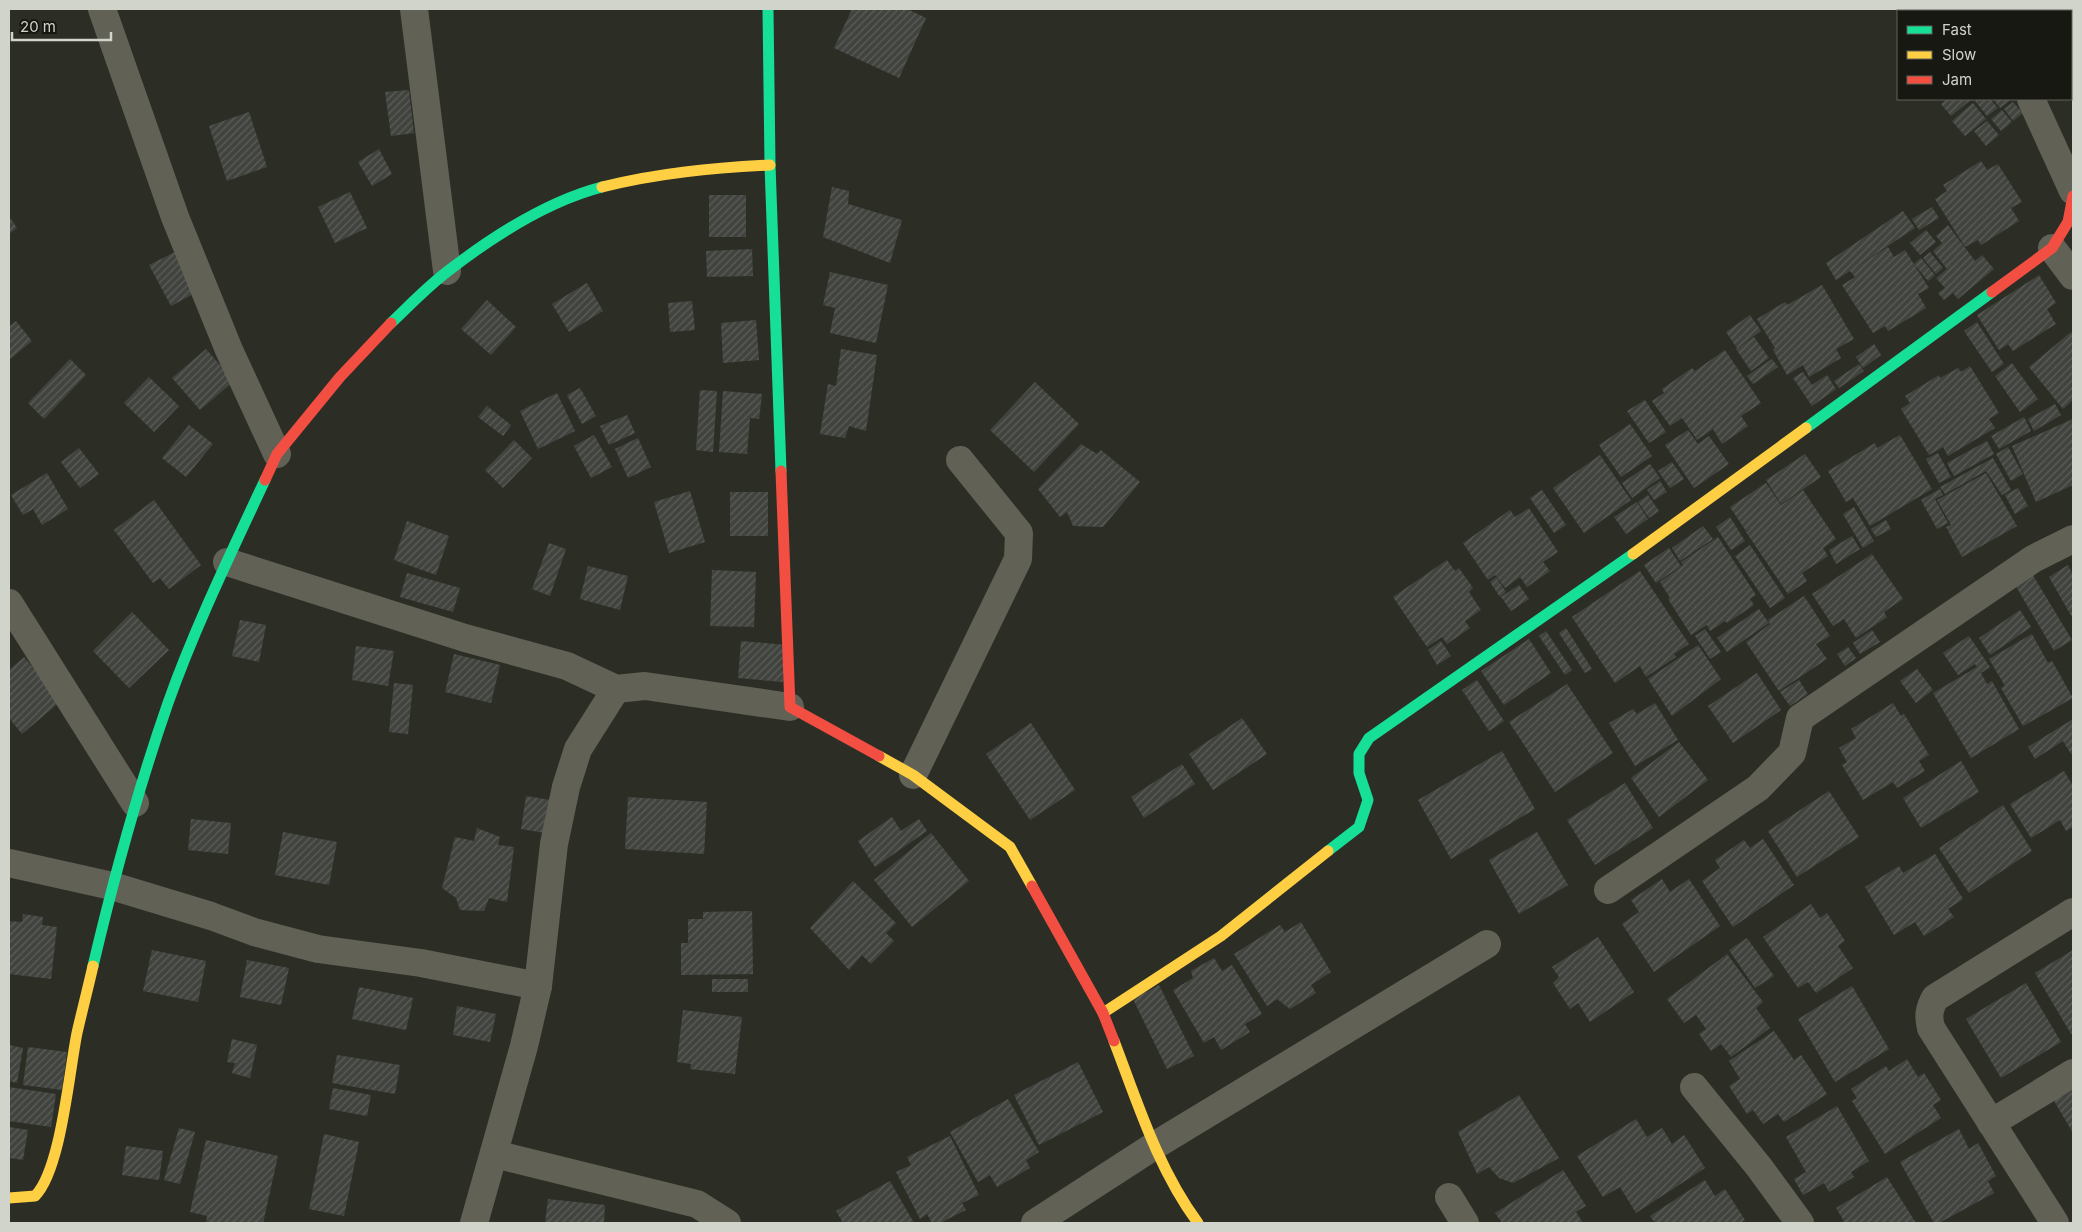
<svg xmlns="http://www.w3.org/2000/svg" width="2082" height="1232" font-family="Inter,sans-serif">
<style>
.building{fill:url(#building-hatch)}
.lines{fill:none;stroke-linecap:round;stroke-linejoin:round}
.street{stroke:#626156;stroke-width:28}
.fast{stroke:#16e098;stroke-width:11}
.slow{stroke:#ffcf43;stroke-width:11}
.jam{stroke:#f24e42;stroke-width:11}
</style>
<defs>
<pattern id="building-hatch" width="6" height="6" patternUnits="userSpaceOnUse" patternTransform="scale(1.25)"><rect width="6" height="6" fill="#41443e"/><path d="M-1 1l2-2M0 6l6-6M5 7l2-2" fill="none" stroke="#5b5e59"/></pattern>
</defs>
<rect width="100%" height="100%" fill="#2c2e26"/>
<g class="building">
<polygon points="852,9 907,9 926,18 899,78 834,48"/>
<polygon points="2042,9 2073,9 2073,18 2071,20 2071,11 2043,11"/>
<polygon points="409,90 414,133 391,136 385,92"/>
<polygon points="1947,99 1972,99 1951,116 1941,104"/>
<polygon points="1977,99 1990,99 1998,108 1987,116 1975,101"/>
<polygon points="1993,99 2012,99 2000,108"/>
<polygon points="2013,102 2023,113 2013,121 2004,109"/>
<polygon points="1973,103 1986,119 1965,136 1952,121"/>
<polygon points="2002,110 2012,122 2001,131 1991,119"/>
<polygon points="249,112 267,167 227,181 209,126"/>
<polygon points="1987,121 1999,135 1986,146 1974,131"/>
<polygon points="379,149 392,174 372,186 358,162"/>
<polygon points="1981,161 1987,170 1998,164 2022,202 2011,208 2019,221 1981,245 1978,240 1965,247 1935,199 1947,191 1943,185"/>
<polygon points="832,187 849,191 848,204 902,220 890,263 823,237"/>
<polygon points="350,192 367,228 335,243 318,207"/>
<rect x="709" y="195" width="37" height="42"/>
<polygon points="1932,207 1939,218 1919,230 1912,219"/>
<polygon points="1903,211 1915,228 1853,269 1888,247 1894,257 1905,250 1929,288 1918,294 1926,308 1888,331 1885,326 1873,333 1842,285 1855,277 1850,271 1836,280 1826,263"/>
<polygon points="9,216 17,228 9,234"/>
<polygon points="1948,225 1975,261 1982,255 1994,269 1958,299 1953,293 1944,300 1938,293 1945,288 1936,278 1947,269 1933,251 1942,243 1936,236"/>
<polygon points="1926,230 1936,242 1920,255 1910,243"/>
<polygon points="752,249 753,276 707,277 706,251"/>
<polygon points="177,251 199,291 171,306 149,265"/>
<polygon points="1930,252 1943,268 1936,274 1923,258"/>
<polygon points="1921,258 1935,275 1928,281 1914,264"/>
<polygon points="830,272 888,285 876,343 830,333 835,308 823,305"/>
<polygon points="2039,275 2056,303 2047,309 2056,324 2013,351 2008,344 1999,350 1977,315"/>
<polygon points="587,283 603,311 569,332 552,304"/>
<polygon points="1822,285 1854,339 1836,349 1841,358 1809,377 1803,365 1787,375 1773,350 1775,348 1757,319 1785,302 1787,305"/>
<polygon points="487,300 516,327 491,355 461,329"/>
<polygon points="692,301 695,330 670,332 668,303"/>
<polygon points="1750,315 1761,331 1737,348 1726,332"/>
<polygon points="756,320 759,360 723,363 721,323"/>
<polygon points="16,321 32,341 9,360 9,327"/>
<polygon points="1977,322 2004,364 1992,372 1964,331"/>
<polygon points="2071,332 2073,334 2073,400 2063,409 2029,367"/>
<polygon points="1754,337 1769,358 1751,371 1736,349"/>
<polygon points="1874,344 1881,355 1863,368 1856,357"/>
<polygon points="206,349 234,381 200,410 172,378"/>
<polygon points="841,349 877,355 866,431 849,426 845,438 820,434 828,384 836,386"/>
<polygon points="1725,350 1761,403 1741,416 1748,426 1722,444 1713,429 1697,440 1682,418 1670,426 1652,401 1664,393 1662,389 1692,368 1695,371"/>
<polygon points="70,359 86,375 44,419 28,403"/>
<polygon points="1772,359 1778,367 1753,384 1747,376"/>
<polygon points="2012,363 2038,399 2020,412 1995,376"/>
<polygon points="1859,364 1864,371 1839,388 1834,381"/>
<polygon points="1970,366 1999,413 1989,419 1995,428 1948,456 1943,447 1929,455 1901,409 1910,403 1905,396 1939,375 1940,378 1958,368 1961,372"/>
<polygon points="1803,372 1812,385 1827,375 1836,389 1812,406 1793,378"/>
<polygon points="149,377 179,406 154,432 124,403"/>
<polygon points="1035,382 1079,424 1034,472 990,430"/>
<polygon points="580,388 596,416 582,424 567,395"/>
<polygon points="700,390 717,391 713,452 696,450"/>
<polygon points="723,391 762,394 759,419 750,418 747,454 719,452"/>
<polygon points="557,393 575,431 538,449 520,411"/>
<polygon points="1645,400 1666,432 1649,443 1627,411"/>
<polygon points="2055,404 2061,415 2034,431 2028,419"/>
<polygon points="487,406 511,425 503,436 478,417"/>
<polygon points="627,415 635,433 609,445 600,426"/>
<polygon points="2024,417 2031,431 1999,449 1991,436"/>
<polygon points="2073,419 2073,485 2036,502 2012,446"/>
<polygon points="1630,424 1652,456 1621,477 1599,445"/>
<polygon points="189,425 213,444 186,477 162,458"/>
<polygon points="1688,430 1698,444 1709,436 1729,464 1694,488 1665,445"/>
<polygon points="594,435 612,467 591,478 574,446"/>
<polygon points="1900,435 1932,489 1870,526 1853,498 1846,502 1828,471 1875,443 1877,448"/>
<polygon points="638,438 651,467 628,478 615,449"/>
<polygon points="514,440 532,458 503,488 485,470"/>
<polygon points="1987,441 1994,454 1954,476 1947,463"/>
<polygon points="1081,444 1097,454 1101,450 1140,482 1103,527 1073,526 1067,512 1060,517 1038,489"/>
<polygon points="2008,447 2023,474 2011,481 1996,454"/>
<polygon points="79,448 99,474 80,488 61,462"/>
<polygon points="1938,453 1951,477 1939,483 1926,459"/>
<polygon points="1805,454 1821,477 1781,504 1766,480"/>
<polygon points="1600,455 1631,500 1584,533 1553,488"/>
<polygon points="1993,458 2011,490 2002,495 1986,471 1945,494 1940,487"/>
<polygon points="1672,462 1684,479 1670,488 1658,471"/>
<polygon points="1650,464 1660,478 1632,498 1622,483"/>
<polygon points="47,473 68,509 42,525 33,509 23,515 11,495"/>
<polygon points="1986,473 2017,526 1962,557 1946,527 1951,525 1937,500"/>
<polygon points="1660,481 1667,492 1654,500 1647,490"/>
<polygon points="1766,483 1781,505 1803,490 1836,539 1823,548 1828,556 1802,573 1807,581 1788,594 1746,532 1752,528 1746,531 1730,507"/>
<polygon points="2018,488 2028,506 2015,514 2005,495"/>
<polygon points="1940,489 1943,495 1935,499 1948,523 1937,529 1921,500"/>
<polygon points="1542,490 1566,525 1554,533 1530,498"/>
<polygon points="690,491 705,542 669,553 654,502"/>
<rect x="730" y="492" width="38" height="44"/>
<polygon points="1648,495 1659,511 1649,518 1638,502"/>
<polygon points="154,500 201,565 169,589 160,578 153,583 114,530"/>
<polygon points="1637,502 1648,519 1626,534 1614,517"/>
<polygon points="1854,507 1874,541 1863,548 1843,514"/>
<polygon points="1529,508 1558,552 1543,562 1550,571 1527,587 1520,577 1505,588 1495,575 1488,580 1463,543 1510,510 1515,517"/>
<polygon points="1730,517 1745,541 1731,550 1716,527"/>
<polygon points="1886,520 1891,529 1876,537 1871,529"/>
<polygon points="407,521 449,536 436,575 394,560"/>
<polygon points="1703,526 1713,539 1680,561 1672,548"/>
<polygon points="1852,536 1860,549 1836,564 1829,550"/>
<polygon points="1718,537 1756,595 1750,599 1754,605 1727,623 1725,621 1710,631 1707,625 1691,635 1668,599 1670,598 1660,582 1683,565 1681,562"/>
<polygon points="549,543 566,549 550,596 532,589"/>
<polygon points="1750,545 1785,598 1770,608 1735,556"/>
<polygon points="1669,548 1681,566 1656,583 1644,565"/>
<polygon points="1872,554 1903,599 1884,612 1887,617 1856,638 1844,619 1833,626 1812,594"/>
<polygon points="1447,560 1455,571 1459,568 1473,588 1469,592 1481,610 1465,621 1470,628 1447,644 1442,637 1427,647 1393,597"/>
<polygon points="2068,565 2073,575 2073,619 2049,577"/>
<polygon points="588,566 628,576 620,610 580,599"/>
<polygon points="712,570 756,572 754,627 710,626"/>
<polygon points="1640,571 1689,644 1674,654 1676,657 1646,677 1640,666 1615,683 1572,617"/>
<polygon points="2031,572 2072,640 2054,651 2014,583"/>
<polygon points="407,573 460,588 453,612 400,597"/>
<polygon points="1496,577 1506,592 1500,597 1490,582"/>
<polygon points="1519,585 1529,599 1511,611 1501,597"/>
<polygon points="1804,596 1830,636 1816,644 1827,659 1779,691 1746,642 1770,624 1768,620"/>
<polygon points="1759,609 1769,623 1727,652 1717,638"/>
<polygon points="2020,610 2031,627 1990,655 1979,638"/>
<polygon points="132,612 169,650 129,688 93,651"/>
<polygon points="240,620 266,625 259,662 232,656"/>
<polygon points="1566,628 1592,669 1585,673 1559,633"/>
<polygon points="1705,629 1721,652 1710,659 1695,636"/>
<polygon points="1872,630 1880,642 1860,654 1853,643"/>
<polygon points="1546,631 1572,670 1565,675 1539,636"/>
<polygon points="2032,634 2048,663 2052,661 2073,698 2023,726 2001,688 2005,686 1989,659"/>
<polygon points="1969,636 1990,667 1981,673 1987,684 1992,681 2019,729 1971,758 1933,693 1977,667 1975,664 1958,675 1943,653"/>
<polygon points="1529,639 1551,673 1504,705 1481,671"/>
<polygon points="741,641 787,645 783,682 738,678"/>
<polygon points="1441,641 1451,656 1437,665 1428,650"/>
<polygon points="1698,645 1721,679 1672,716 1648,679"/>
<polygon points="356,646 394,651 388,686 352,680"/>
<polygon points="1848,647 1856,658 1845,666 1837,654"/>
<polygon points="454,654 500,665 491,703 445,692"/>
<polygon points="24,657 61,701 22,734 9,718 9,670"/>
<polygon points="1917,669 1933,690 1916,703 1900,681"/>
<polygon points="1757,673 1781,710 1733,743 1708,706"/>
<polygon points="1477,680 1504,721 1489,731 1462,690"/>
<polygon points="1799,680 1808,694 1790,706 1780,692"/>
<polygon points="394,683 413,685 408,734 389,732"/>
<polygon points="1567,684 1613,753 1555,792 1509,722"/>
<polygon points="1655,703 1678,740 1635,766 1609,723 1633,709 1637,714"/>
<polygon points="1893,703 1901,716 1904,714 1929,755 1919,761 1925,771 1897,788 1893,782 1863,800 1842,765 1847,762 1839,748 1856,738 1851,729"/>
<polygon points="1242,718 1267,754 1213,790 1189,754"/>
<polygon points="2073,719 2073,753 2071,754 2063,741 2035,759 2028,747"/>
<polygon points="1031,723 1075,790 1030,820 986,754"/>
<polygon points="1679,742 1708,780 1659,817 1631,778"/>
<polygon points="1502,751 1535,809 1451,859 1418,800"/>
<polygon points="1961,761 1979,792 1921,828 1903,798"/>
<polygon points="1182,764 1195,784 1144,818 1131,797"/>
<polygon points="2064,771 2073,786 2073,827 2066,831 2060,820 2031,838 2010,804"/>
<polygon points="1625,783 1653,828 1595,865 1567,820"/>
<polygon points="1829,791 1859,837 1797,877 1768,831"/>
<polygon points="526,796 557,801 551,834 521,829"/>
<polygon points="628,797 707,802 704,854 625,849"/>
<polygon points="2003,805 2032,851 1969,893 1939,848"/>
<polygon points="892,817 901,831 919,819 927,831 875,867 858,841"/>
<polygon points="191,819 231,823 228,854 188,850"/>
<polygon points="477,828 500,837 498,845 514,847 507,902 489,898 484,911 460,910 456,898 442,888 455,837 474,841"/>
<polygon points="283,832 337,842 329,885 275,875"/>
<polygon points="1537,832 1568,885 1519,914 1489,860"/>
<polygon points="931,833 969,881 912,927 874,880"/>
<polygon points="1763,839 1794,885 1733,927 1702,881 1720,868 1715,860 1744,840 1750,848"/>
<polygon points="1935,854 1963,899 1948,909 1954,917 1924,936 1915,922 1894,935 1865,887 1899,866 1903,873"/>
<polygon points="1662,879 1670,892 1689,879 1720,926 1654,972 1622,924 1639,912 1631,900"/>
<polygon points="853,881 896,923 886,933 894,941 871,964 862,955 849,970 810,928"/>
<polygon points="1811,904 1820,918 1827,913 1845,941 1838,946 1853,968 1816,993 1808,982 1798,988 1763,937"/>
<polygon points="752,911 753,974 681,975 681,943 688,943 688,919 703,919 703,912"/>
<polygon points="23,914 43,917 42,925 57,927 51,979 9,974 9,921 22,922"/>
<polygon points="1301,922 1331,972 1311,985 1316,993 1290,1009 1277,999 1267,1006 1234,954 1280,925 1285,932"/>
<polygon points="1598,937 1634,992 1590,1022 1578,1003 1570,1009 1553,983 1559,977 1552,967"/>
<polygon points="1747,938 1774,976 1755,988 1729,950"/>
<polygon points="152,950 206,961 198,1002 143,991"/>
<polygon points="2073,950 2073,1033 2071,1034 2035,973"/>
<polygon points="1727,954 1763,1002 1756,1008 1770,1028 1731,1057 1721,1044 1711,1051 1699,1034 1706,1029 1696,1015 1684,1023 1667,999"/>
<polygon points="1214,958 1222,971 1232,965 1262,1014 1245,1024 1250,1032 1221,1050 1214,1037 1204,1043 1173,990 1193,978 1191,971"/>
<polygon points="247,960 289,968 281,1005 240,997"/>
<rect x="712" y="979" width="36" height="13"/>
<polygon points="2026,983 2061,1042 2001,1078 1966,1019"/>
<polygon points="1159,985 1194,1056 1167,1069 1133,999"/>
<polygon points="1852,986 1889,1049 1835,1082 1798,1019"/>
<polygon points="359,987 413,998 406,1030 352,1019"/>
<polygon points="457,1006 496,1014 490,1042 453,1035"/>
<polygon points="683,1010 742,1017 735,1074 690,1069 691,1064 677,1062"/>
<polygon points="1774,1031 1794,1060 1801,1055 1827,1094 1784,1122 1778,1114 1763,1124 1753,1110 1747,1114 1729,1086 1740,1079 1729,1061"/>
<polygon points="232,1039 257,1045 250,1078 232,1073 235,1063 227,1062"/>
<polygon points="9,1045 23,1048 17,1083 9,1081"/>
<polygon points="28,1047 67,1052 62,1090 23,1085"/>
<polygon points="337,1055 400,1065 395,1094 332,1083"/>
<polygon points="1907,1059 1918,1077 1924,1073 1941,1100 1933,1105 1941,1118 1885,1154 1852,1101 1857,1098 1851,1089 1886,1066 1889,1071"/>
<polygon points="1078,1062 1103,1112 1039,1145 1014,1095"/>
<polygon points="9,1087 56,1094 51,1127 9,1121"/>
<polygon points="2073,1087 2073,1133 2053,1099"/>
<polygon points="333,1088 371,1095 367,1116 329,1109"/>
<polygon points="1519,1095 1559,1158 1513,1183 1499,1178 1489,1167 1477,1174 1458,1132"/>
<polygon points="1008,1099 1039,1152 1026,1160 1030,1168 997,1187 990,1175 978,1182 950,1132"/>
<polygon points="1837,1106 1869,1161 1851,1172 1854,1177 1829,1192 1824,1183 1803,1195 1794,1179 1806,1172 1786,1137"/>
<polygon points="1636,1119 1647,1137 1662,1128 1672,1144 1684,1135 1705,1168 1636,1213 1620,1187 1603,1197 1577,1156"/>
<polygon points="9,1127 28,1130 23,1160 9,1158"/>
<polygon points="179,1128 195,1132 180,1184 164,1180"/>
<polygon points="1959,1129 1969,1149 1978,1143 1996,1176 1988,1181 1994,1193 1939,1223 1934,1223 1900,1162"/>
<polygon points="324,1134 359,1142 344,1216 309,1209"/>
<polygon points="950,1136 979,1195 962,1203 966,1210 940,1223 932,1223 927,1214 920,1219 896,1172 911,1165 907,1157"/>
<polygon points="206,1140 278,1156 263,1223 206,1223 207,1216 190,1212"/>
<polygon points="126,1146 163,1151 159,1180 122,1175"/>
<polygon points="1563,1170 1586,1206 1576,1212 1583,1223 1502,1223 1495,1213"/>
<polygon points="1887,1177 1916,1223 1840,1223 1844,1221 1836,1208"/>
<polygon points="1705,1180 1715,1196 1725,1189 1745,1220 1740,1223 1655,1223 1650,1216"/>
<polygon points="890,1181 914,1223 843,1223 836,1211"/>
<polygon points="548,1199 605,1205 604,1223 545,1223"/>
</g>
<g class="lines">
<g class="street">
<polyline points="102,9 175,217 229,350 277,454"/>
<polyline points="414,9 447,271"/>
<polyline points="1985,9 1986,11"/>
<polyline points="2031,99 2073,191"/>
<polyline points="2052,248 2073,276"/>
<polyline points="227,562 465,638 567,666 616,689 645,686 790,707"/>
<polyline points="9,603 135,803"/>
<polyline points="913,775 1018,559 1019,533 960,460"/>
<polyline points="9,863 112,886 211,916 254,932 318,949 421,963 538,986"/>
<polyline points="1608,890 1758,788 1792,753 1800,718 2033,559 2073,539"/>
<polyline points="1694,1087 1759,1167 1800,1223"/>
<polyline points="1991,1123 2073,1073"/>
<polyline points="494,1154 697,1204 727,1223"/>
<polyline points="1449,1197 1465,1223"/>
<polyline points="474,1223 524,1046 538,986 554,844 566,787 578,749 616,689"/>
<polyline points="1035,1223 1154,1146 1487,944"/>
<path d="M 2055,1223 L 1931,1028 C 1928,1016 1929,1009 1935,998 L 2073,912"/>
</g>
<g class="fast">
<polyline points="768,9 770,165 781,471"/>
<path d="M 391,323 C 410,305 428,286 448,271 C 492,237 548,201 602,187"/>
<polyline points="1806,428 1992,292"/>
<polyline points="1328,851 1359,827 1368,800 1359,773 1359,754 1369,738 1633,554"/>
<path d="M 93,966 C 114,877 138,789 168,703 C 195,627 231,553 265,480"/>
</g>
<g class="slow">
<path d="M 602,187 C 658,173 712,168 770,165"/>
<polyline points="1633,554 1806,428"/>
<polyline points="879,756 913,775 1010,847 1032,886"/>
<polyline points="1103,1013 1221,936 1328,851"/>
<path d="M 1114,1041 C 1138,1104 1158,1169 1198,1223"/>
<path d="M 9,1198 L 35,1196 C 61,1170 69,1072 77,1033 C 82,1011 88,988 93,966"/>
</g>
<g class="jam">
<polyline points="1992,292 2052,248 2068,222 2073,196"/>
<polyline points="781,471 790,707 879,756"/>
<polyline points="265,480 277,454 340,377 391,323"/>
<polyline points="1032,886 1103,1013 1114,1041"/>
</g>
</g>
<rect width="2082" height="1232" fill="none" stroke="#d1d4ca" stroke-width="20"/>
<rect x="1897" y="10" width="175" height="90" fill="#161811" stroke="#61635b"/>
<rect x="1907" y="26" width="25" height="8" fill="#16e098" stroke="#61635b"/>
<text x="1942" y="35" font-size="15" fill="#d1d4ca">Fast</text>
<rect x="1907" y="51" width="25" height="8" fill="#ffcf43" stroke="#61635b"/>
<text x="1942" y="60" font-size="15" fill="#d1d4ca">Slow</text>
<rect x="1907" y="76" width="25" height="8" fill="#f24e42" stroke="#61635b"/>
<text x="1942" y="85" font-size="15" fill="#d1d4ca">Jam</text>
<path d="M12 32v8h99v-8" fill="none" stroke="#d1d4ca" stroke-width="2.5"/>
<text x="20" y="32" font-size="15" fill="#d1d4ca" stroke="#161811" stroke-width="4" paint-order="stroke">20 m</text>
</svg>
